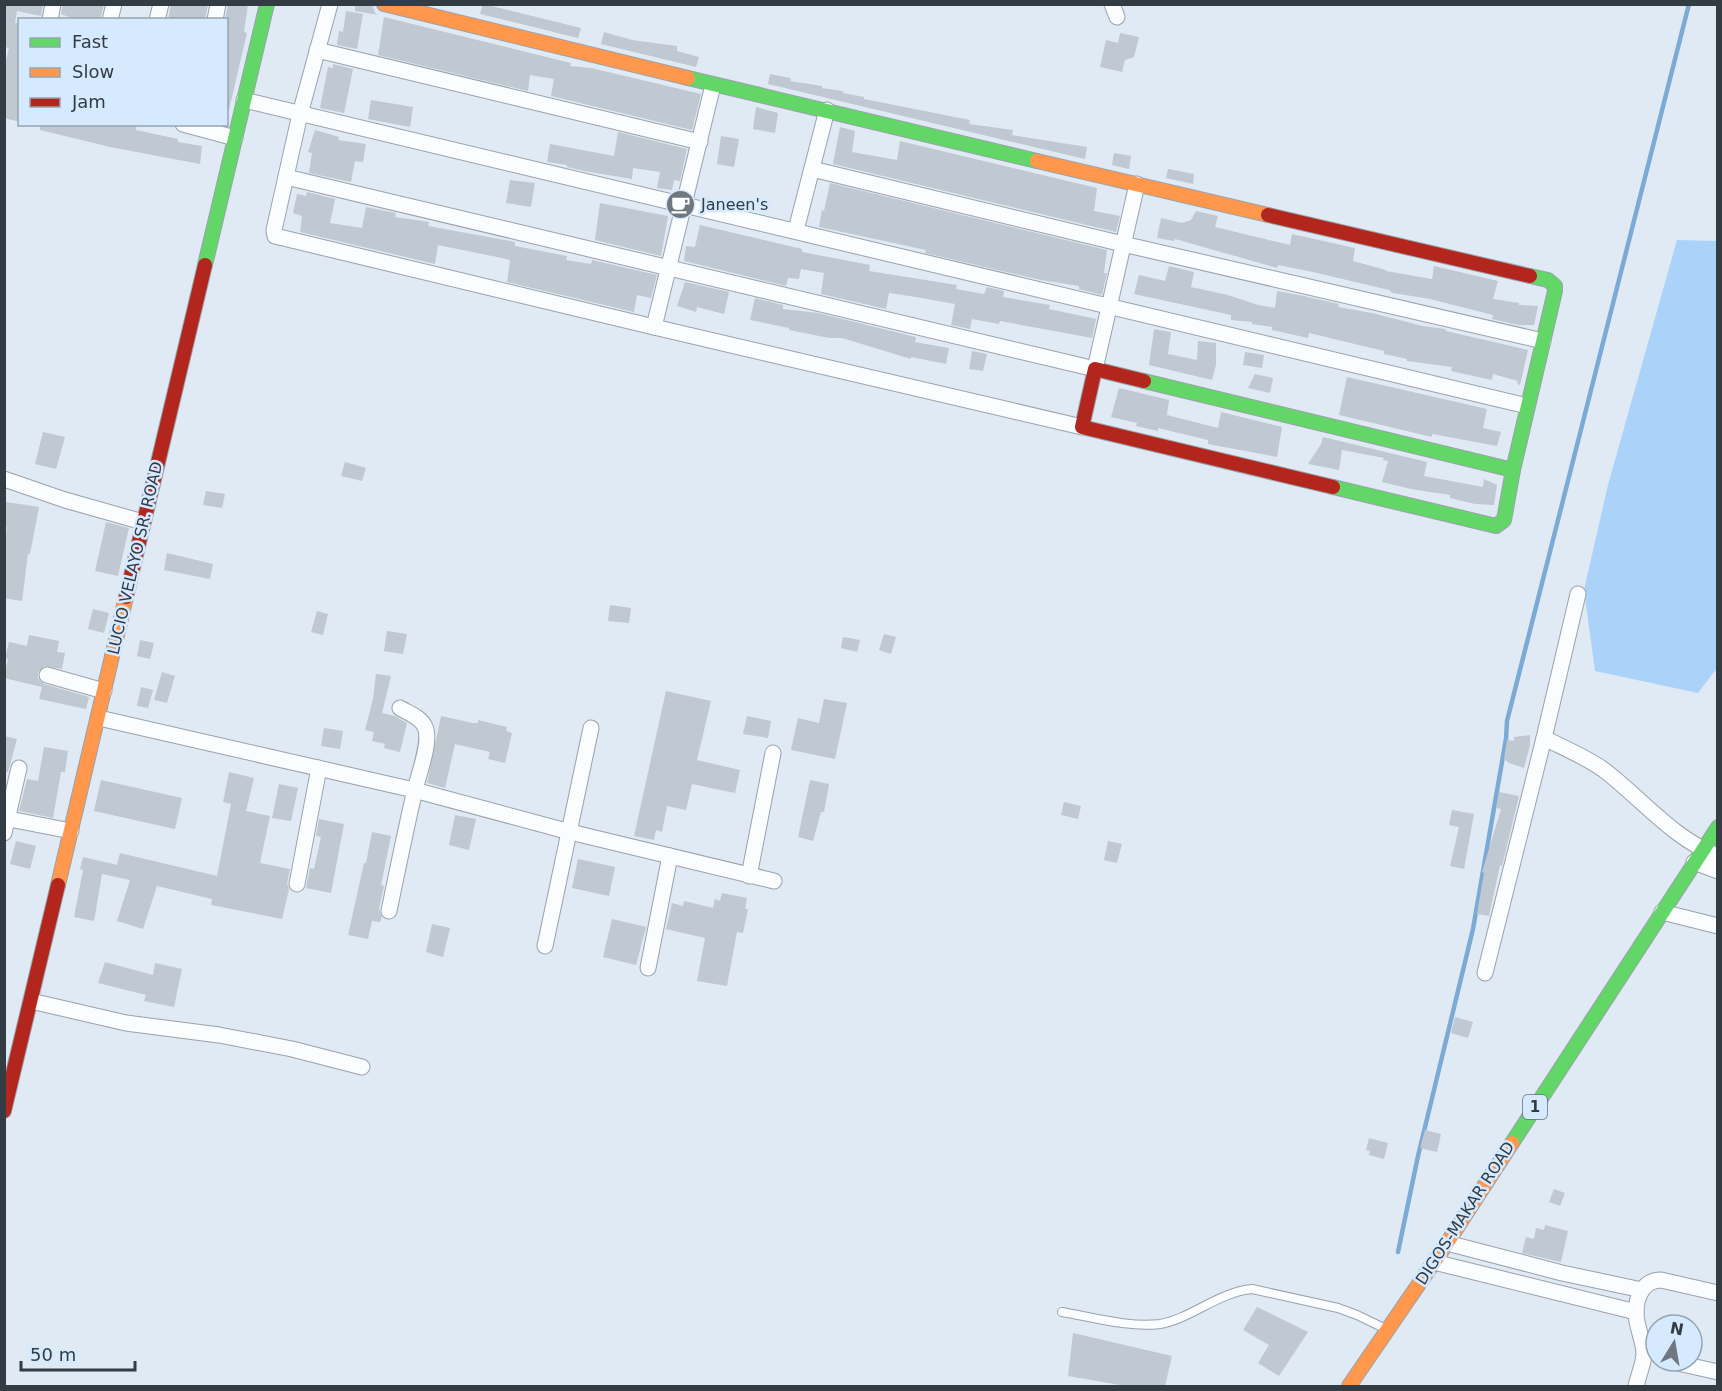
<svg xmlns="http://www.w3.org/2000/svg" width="1722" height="1391" font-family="'DejaVu Sans',sans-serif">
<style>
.forest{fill:#abd2f9}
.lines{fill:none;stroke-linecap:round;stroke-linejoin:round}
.stream{stroke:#7caad6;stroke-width:4.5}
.building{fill:#c0c8d1}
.lane-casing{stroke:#9aa2ab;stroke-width:10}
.street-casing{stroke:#9aa2ab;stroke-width:17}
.fast-casing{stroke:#9aa2ab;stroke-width:16}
.slow-casing{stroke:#9aa2ab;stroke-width:16}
.jam-casing{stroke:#9aa2ab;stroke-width:16}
.lane{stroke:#fafcfe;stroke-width:8}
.street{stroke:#fafcfe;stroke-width:15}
.fast{stroke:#63d668;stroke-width:14}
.slow{stroke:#ff974d;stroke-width:14}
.jam{stroke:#b3261e;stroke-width:14}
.labels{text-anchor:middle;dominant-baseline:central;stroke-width:5;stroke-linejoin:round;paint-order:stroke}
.shield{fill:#d5eaff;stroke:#64707b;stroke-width:1.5}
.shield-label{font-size:15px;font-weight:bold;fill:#333b43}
.poi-label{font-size:16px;fill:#333b43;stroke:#d5eaff;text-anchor:start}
.street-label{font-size:16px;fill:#333b43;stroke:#d5eaff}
</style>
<rect width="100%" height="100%" fill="#dfeaf5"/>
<polygon class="forest" points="1677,240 1717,241 1717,668 1698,693 1595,671 1584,590 1608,485"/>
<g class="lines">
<polyline class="stream" points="1398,1252 1418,1156 1473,929 1506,739 1507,721 1689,4"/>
</g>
<g class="building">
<polygon points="4,4 43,4 41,16 17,11 15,23 20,23 20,122 4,118 4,69 9,48 4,47"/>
<polygon points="63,4 104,4 100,20 77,20 61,14"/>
<polygon points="171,4 208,4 205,20 168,20"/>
<polygon points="228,4 248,4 244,32 247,33 228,114 225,20"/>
<polygon points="355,4 372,4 375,13 378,15 355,11"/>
<polygon points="483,4 581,28 578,38 480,14"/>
<polygon points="346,11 363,14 357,49 337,45 339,31 343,32"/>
<polygon points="384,17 571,63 570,66 591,68 701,94 692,130 551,96 554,79 530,75 528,91 378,55"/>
<polygon points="604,32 632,40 677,46 677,51 699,57 696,67 601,44"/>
<polygon points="1120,33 1139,37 1134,57 1125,60 1122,72 1100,67 1106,40 1118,43"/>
<polygon points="333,64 353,69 344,113 320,108 328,67 333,68"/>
<polygon points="770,74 791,78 790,81 822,86 822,88 843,91 843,93 864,97 864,99 970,120 969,124 1013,130 1012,135 1087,147 1085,159 768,84"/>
<polygon points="371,100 413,107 410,127 368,119"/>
<polygon points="756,107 778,113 775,133 753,129"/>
<polygon points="40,124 137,124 136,130 178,139 178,142 202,146 200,164 110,147 40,130"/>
<polygon points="840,127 855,131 852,152 897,160 900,141 1097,188 1094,211 1120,216 1116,232 833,164"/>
<polygon points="315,130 339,137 338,140 366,144 363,162 355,161 351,182 309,173 312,153 308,152"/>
<polygon points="618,132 687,149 680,181 674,180 672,190 657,188 660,172 633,168 632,179 584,171 567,167 567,165 547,162 550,144 614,156"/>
<polygon points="721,136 739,139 734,167 717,164"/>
<polygon points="1114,153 1131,156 1129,169 1112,165"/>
<polygon points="1168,169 1194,174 1193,184 1166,178"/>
<polygon points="510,180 535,183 531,207 506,203"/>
<polygon points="830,183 1107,250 1104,273 1107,273 1102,295 1079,289 1079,286 1041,280 925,253 926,250 819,227 822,210 824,211"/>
<polygon points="307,192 335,199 330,223 362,228 366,207 396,213 395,217 429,222 428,226 515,242 515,246 567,256 566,260 591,264 592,260 657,275 651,298 637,295 634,312 507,282 510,260 497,257 438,245 435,264 300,232 302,216 293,213 297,194 306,196"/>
<polygon points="600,203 668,216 661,256 595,240"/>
<polygon points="1196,211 1218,216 1215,227 1290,245 1292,234 1355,248 1353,261 1386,270 1386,271 1432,279 1434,266 1498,281 1493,299 1519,303 1519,305 1538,306 1534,325 1518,325 1492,319 1493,315 1430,299 1393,293 1389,290 1313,272 1278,265 1277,268 1175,239 1174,241 1157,238 1161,218 1182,223 1191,220"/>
<polygon points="700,225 802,249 802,252 870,265 869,271 957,285 956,289 984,294 987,287 1004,291 1003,297 1050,305 1049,309 1096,319 1092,338 1000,321 999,324 972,319 970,329 951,325 955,304 916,297 889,293 886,309 821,294 824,273 801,269 799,279 788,278 786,286 684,261 686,246 695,247"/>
<polygon points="1169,266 1194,272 1191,287 1228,295 1258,305 1275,308 1277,291 1299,295 1339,304 1338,307 1372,313 1423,326 1445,329 1446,331 1528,350 1520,385 1517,384 1518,381 1493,374 1492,380 1473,376 1451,371 1452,367 1407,361 1407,359 1384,354 1384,351 1309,333 1308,338 1272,330 1272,327 1252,324 1252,322 1231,320 1231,315 1134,294 1139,275 1165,281"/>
<polygon points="685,282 729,292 724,314 697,307 696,312 677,306"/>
<polygon points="755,298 783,305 783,309 818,313 916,337 915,342 949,348 946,364 911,357 911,359 842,338 829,338 789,330 789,328 750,320"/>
<polygon points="1154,329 1171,332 1168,354 1197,360 1198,341 1216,343 1216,365 1212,380 1149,365"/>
<polygon points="972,351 987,354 983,371 969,369"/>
<polygon points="1245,352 1264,355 1262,368 1243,365"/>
<polygon points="1255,374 1273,378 1270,393 1248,388"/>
<polygon points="1347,377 1487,409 1483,428 1501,432 1497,446 1432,434 1432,437 1339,415"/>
<polygon points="1119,388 1169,400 1167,415 1218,428 1221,412 1282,427 1277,457 1208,444 1208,440 1158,428 1158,431 1136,426 1137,423 1111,417"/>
<polygon points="43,432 65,437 56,469 35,464"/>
<polygon points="1323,437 1427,462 1424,476 1483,487 1484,479 1497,485 1494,505 1475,504 1450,498 1450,495 1411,489 1382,482 1388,461 1383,460 1384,458 1342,450 1339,470 1308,464 1321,444"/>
<polygon points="345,462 366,468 362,481 341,476"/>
<polygon points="206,491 225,494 222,508 203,505"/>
<polygon points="6,502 39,507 30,554 28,554 22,601 4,598 6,550 4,550 4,546 7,527 4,527"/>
<polygon points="106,522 129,528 118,576 95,571"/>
<polygon points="167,553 213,564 210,579 164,570"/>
<polygon points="610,605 631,608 629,623 608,621"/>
<polygon points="93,609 109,613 104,633 88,629"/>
<polygon points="317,611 328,614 323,635 311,632"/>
<polygon points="387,631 407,634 403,654 384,651"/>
<polygon points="884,634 896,637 891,654 879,650"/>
<polygon points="29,635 59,641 57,652 65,653 62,669 44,666 38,672 38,678 44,684 89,697 86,709 39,699 42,687 4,678 8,659 5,658 9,642 27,646"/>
<polygon points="843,637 860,640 857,652 841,648"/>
<polygon points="140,640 154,643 150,659 137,656"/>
<polygon points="162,672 175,676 167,703 154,700"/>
<polygon points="376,674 391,676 382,713 395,716 407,723 400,752 384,748 385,744 372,741 374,732 365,730 373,699"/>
<polygon points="141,687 153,690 148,708 137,706"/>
<polygon points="666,691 711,701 697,760 740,770 735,793 692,784 686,810 667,806 662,832 656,830 654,840 634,836"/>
<polygon points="824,699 847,703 835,759 791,750 798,718 819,723"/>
<polygon points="441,716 473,723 478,723 478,720 507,727 506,731 512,733 505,763 488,759 490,752 455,744 445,788 427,783"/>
<polygon points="747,716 771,721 768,738 743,734"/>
<polygon points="324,728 343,731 340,749 321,746"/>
<polygon points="1530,735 1530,745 1524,768 1509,763 1504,759 1507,740 1514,741 1514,737"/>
<polygon points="4,736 17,739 8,772 4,772"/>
<polygon points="44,747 68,751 65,772 61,772 53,818 19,811 27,779 38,781"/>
<polygon points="229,772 254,778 246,811 270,816 260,863 290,869 287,883 289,889 282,919 211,905 212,899 157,886 143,929 117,921 130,880 102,874 94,921 74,917 83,870 80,869 83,857 117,865 120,853 217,876 231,804 223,802"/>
<polygon points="101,780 182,798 175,829 94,811"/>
<polygon points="810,780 829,784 824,812 821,812 813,841 798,837"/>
<polygon points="279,784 298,788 291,821 272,818"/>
<polygon points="1499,792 1519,796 1502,866 1500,865 1489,916 1477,914 1484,873 1482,872 1501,809 1496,808"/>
<polygon points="1064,802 1081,806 1078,819 1061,815"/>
<polygon points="1452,810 1474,814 1464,869 1450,866 1459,827 1449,825"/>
<polygon points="455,815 476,819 469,850 449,845"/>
<polygon points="319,819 344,824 331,893 306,888 310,868 314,869 321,837 316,836"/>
<polygon points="372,832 391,836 381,885 384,886 379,909 382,917 380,922 372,921 368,939 348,935 364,863 366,863"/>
<polygon points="16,841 36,846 30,869 10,864"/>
<polygon points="1108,841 1122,844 1117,863 1104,860"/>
<polygon points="578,859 615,867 609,896 572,888"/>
<polygon points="722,893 747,898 745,909 748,909 743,933 737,932 727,986 697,981 705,938 666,929 672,903 683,906 684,901 713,908 715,899 720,901"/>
<polygon points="612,919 646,927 636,965 603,957"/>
<polygon points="432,924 450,928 443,957 426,952"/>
<polygon points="105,962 153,975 155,963 182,969 174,1007 144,1001 146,995 98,983"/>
<polygon points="1455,1017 1473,1022 1468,1038 1451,1033"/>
<polygon points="1425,1130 1441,1134 1437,1152 1420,1148"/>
<polygon points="1369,1138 1388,1143 1384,1159 1369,1155 1370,1151 1366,1150"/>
<polygon points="1554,1189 1565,1193 1560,1206 1549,1202"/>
<polygon points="1545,1225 1568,1231 1561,1262 1522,1253 1526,1237 1534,1239 1536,1228 1544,1230"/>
<polygon points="1257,1307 1308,1332 1279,1376 1258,1363 1269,1345 1243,1330"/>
<polygon points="1073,1333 1172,1356 1165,1386 1126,1386 1068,1376"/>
</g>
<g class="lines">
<defs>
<path id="lane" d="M 1062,1312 C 1091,1317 1130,1328 1160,1324 C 1190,1319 1219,1292 1252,1289 L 1338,1308 L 1357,1315 L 1386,1329"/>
<g id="street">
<polyline points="330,4 300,114 274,230 275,236 654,327"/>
<polyline points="1112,4 1117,17"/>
<polyline points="50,20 53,4"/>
<polyline points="110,20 114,4"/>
<polyline points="157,20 161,4"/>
<polyline points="215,20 218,4"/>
<polyline points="317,50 700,142"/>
<polyline points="713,85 654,327 1082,427"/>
<polyline points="244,100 1527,406"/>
<polyline points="183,124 235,138"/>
<polyline points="812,169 1123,244 1543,341"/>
<polyline points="286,177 1095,369 1137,184"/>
<polyline points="796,230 827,110"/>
<polyline points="4,479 65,500 143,522"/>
<polyline points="47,675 104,691"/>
<polyline points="99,718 414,790 570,832 774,881"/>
<polyline points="1544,738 1578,594"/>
<polyline points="4,818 71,831"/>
<polyline points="4,833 19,768"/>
<polyline points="1694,862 1718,871"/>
<polyline points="749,876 773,753"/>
<polyline points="297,884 319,768"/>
<path d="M 389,911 C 397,872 405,833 414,794 C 417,778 432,742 425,727 C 421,717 408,713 400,708"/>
<polyline points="1662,912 1718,926"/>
<polyline points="545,946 591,728"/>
<polyline points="648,968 670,856"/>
<path d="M 1485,973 L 1544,738 C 1564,748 1586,757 1604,770 C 1642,799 1672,838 1718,856"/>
<polyline points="31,1001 126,1023 219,1035 292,1049 362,1067"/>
<polyline points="1447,1243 1562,1273 1642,1290"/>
<polyline points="1434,1262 1636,1312"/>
<polyline points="1669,1361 1718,1372"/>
<path d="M 1636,1386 C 1638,1377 1643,1365 1644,1355 C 1644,1340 1636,1327 1636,1313 C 1636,1296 1644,1280 1661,1280 L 1718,1293"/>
</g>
<g id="fast">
<polyline points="688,78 1037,161"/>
<polyline points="205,265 267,4"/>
<polyline points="1144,381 1513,470"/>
<polyline points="1333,487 1496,526 1504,520 1513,470 1555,291 1555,286 1548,280 1530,276"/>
<polyline points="1512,1143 1718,827"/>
</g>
<g id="slow">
<polyline points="384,4 688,78"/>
<polyline points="1037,161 1268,215"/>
<polyline points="58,885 126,597"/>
<polyline points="1349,1386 1447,1243 1512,1143"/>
</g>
<g id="jam">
<polyline points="1268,215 1530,276"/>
<polyline points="1144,381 1095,369 1082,427 1333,487"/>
<polyline points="126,597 205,265"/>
<polyline points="4,1111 58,885"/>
</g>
</defs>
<use href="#lane" class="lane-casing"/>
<use href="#street" class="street-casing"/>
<use href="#fast" class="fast-casing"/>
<use href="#slow" class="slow-casing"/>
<use href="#jam" class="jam-casing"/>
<use href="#lane" class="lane"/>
<use href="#street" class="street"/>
<use href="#fast" class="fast"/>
<use href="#slow" class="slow"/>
<use href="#jam" class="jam"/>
</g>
<defs>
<symbol id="cafe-disc" viewBox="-11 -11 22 22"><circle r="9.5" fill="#6f7881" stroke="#d5eaff"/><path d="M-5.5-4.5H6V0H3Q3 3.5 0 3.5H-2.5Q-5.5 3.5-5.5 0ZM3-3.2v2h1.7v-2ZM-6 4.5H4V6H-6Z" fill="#fff"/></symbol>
</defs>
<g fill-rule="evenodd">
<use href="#cafe-disc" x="664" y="188" width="33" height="33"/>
</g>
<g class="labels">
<rect class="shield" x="1523" y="1095" width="24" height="24" rx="4.5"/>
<g class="shield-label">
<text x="1535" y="1107">1</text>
</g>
<g class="poi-label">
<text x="701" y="204">Janeen's</text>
</g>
<g class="street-label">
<text transform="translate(135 558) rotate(-77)">LUCIO VELAYO SR. ROAD</text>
<text transform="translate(1465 1213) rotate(-57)">DIGOS-MAKAR ROAD</text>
</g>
</g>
<rect width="1722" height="1391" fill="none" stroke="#333b43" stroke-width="12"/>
<rect x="18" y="18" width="210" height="108" fill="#d5eaff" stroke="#94a4b4" stroke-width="1.5"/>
<rect x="30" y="38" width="30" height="9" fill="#63d668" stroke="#94a4b4" stroke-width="1.5"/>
<text x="72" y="48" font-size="18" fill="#333b43">Fast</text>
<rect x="30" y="68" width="30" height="9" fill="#ff974d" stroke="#94a4b4" stroke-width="1.5"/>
<text x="72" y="78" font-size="18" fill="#333b43">Slow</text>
<rect x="30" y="98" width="30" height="9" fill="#b3261e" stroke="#94a4b4" stroke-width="1.5"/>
<text x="72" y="108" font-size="18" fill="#333b43">Jam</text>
<g transform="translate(1674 1343) rotate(11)"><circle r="28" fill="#d5eaff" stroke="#94a4b4" stroke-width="1.5"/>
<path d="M0-4.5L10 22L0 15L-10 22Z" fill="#6f7881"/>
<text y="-9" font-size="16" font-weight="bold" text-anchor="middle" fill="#333b43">N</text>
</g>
<path d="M21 1361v9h114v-9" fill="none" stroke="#333b43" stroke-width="3"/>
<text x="30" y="1361" font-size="18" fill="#333b43" stroke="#d5eaff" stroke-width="4.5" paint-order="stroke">50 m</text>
</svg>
